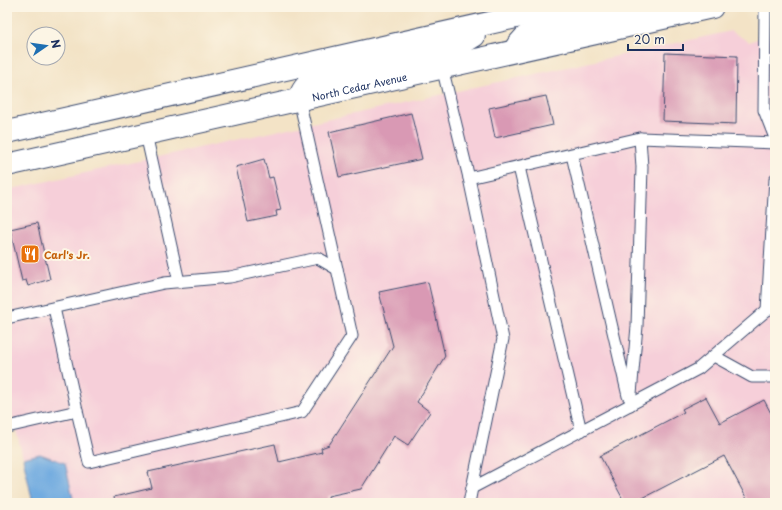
<svg xmlns="http://www.w3.org/2000/svg" width="782" height="510" font-family="'Playpen Sans',sans-serif">
<style>
.built{fill:#f6cfd9}
.water{fill:#70aae0;stroke:#466c9f}
.building{fill:#d999b4}
.lines{fill:none;stroke-linecap:round;stroke-linejoin:round}
.lane-casing{stroke:#3b4a6e;stroke-width:13}
.secondary-casing{stroke:#3b4a6e;stroke-width:24}
.lane{stroke:#fff;stroke-width:11}
.secondary{stroke:#fff;stroke-width:22}
.labels{text-anchor:middle;dominant-baseline:central;stroke-width:4;stroke-linejoin:round;paint-order:stroke}
.street-label{font-size:10px;fill:#1b2f5e;stroke:#fcf5e5}
.food-label{font-size:10px;font-weight:bold;fill:#c56008;stroke:#fcf5e5;text-anchor:start}
</style>
<rect width="100%" height="100%" fill="#fcf5e5"/>
<filter id="ink" filterUnits="userSpaceOnUse"><feTurbulence type="fractalNoise" baseFrequency=".025" numOctaves="2"/><feDisplacementMap in="SourceGraphic" scale="8" xChannelSelector="R" yChannelSelector="G"/><feConvolveMatrix kernelMatrix="1 2 1 2 8 2 1 2 1" color-interpolation-filters="sRGB"/></filter>
<filter id="wash" filterUnits="userSpaceOnUse"><feTurbulence type="fractalNoise" baseFrequency=".012" numOctaves="4" result="noise"/><feDisplacementMap in="SourceGraphic" scale="16" xChannelSelector="R" yChannelSelector="G"/><feGaussianBlur stdDeviation="0.9" result="paint"/><feColorMatrix in="noise" values="0 0 0 0 0 0 0 0 0 0 0 0 0 0 0 0 0 1.4 0 .05"/><feComposite in="paint" operator="in"/></filter>
<g filter="url(#wash)">
<rect width="100%" height="100%" fill="#f3e3c6"/>
<polygon class="built" points="731,31 749,42 775,32 775,503 74,503 65,463 40,454 23,458 9,402 7,359 7,190"/>
<polygon class="water" points="40,454 65,463 74,503 33,503 23,458"/>
<g id="blocks">
<g class="building">
<polygon points="665,53 737,56 736,124 663,121"/>
<polygon points="546,96 553,125 495,138 489,108"/>
<polygon points="411,113 422,159 339,177 329,132"/>
<polygon points="264,159 269,178 273,177 281,210 276,211 277,216 248,222 236,167"/>
<polygon points="37,223 50,279 28,286 26,280 22,281 10,229"/>
<polygon points="428,282 445,356 417,402 430,412 408,445 394,436 361,489 328,496 329,503 115,503 114,497 152,488 148,472 275,444 279,462 322,452 321,448 329,445 393,346 379,292"/>
<polygon points="706,397 720,423 764,400 775,421 775,503 749,503 724,456 633,503 625,503 600,456 684,412 682,409"/>
</g>
</g>
</g>
<g filter="url(#ink)">
<use href="#blocks" fill-opacity="0" stroke="#3b4a6e" stroke-width="1"/>
<g class="lines">
<defs>
<g id="lane">
<polyline points="765,7 764,110 775,138"/>
<polyline points="442,67 469,178 503,339 472,488 698,369 767,310 775,308"/>
<polyline points="146,134 179,282"/>
<polyline points="572,155 628,396"/>
<polyline points="519,167 581,431"/>
<polyline points="469,178 640,138 775,143"/>
<polyline points="767,310 775,179"/>
<polyline points="7,318 164,283 230,277 318,258 337,269"/>
<polyline points="714,356 752,377 775,377"/>
<polyline points="630,405 637,326 642,167 640,138"/>
<polyline points="77,411 89,462 302,412 352,336 299,99"/>
<polyline points="7,427 77,411 54,308"/>
<polyline points="469,503 472,488"/>
</g>
<g id="secondary">
<polyline points="517,46 525,37 551,25 630,7"/>
<path d="M 299,99 C 303,87 309,82 320,76 L 436,52 L 461,44 L 474,36"/>
<polyline points="7,132 560,7"/>
<path id="s1" d="M 7,165 L 712,7"/>
</g>
</defs>
<use href="#lane" class="lane-casing"/>
<use href="#secondary" class="secondary-casing"/>
<use href="#lane" class="lane"/>
<use href="#secondary" class="secondary"/>
</g>
</g>
<defs>
<symbol id="restaurant-square" viewBox="-11 -11 22 22"><rect x="-9" y="-9" width="18" height="18" rx="4" fill="#e8710a" stroke="#fcf5e5"/><path d="M-5-6h1v4h1v-4h1v4h1v-4h1v5L-1.5 .5V6h-2V.5L-5-1ZM5-6V6H3V1.5H1.5Q1.5-4 5-6Z" fill="#fff"/></symbol>
</defs>
<g fill-rule="evenodd">
<use href="#restaurant-square" x="19" y="243" width="22" height="22"/>
</g>
<g class="labels">
<g class="street-label">
<text stroke="none"><textPath href="#s1" startOffset="361">North Cedar Avenue</textPath></text>
</g>
<g class="food-label">
<text x="44" y="254">Carl's Jr.</text>
</g>
</g>
<rect width="782" height="510" fill="none" stroke="#fcf5e5" stroke-width="24"/>
<g transform="translate(46 46) rotate(77)"><circle r="19" fill="#fcf5e5" stroke="#a2a6af"/>
<path d="M0-3L7 15L0 10L-7 15Z" fill="#1f6fb2"/>
<text y="-6" font-size="11" font-weight="bold" text-anchor="middle" fill="#1b2f5e">N</text>
</g>
<path d="M628 44v6h55v-6" fill="none" stroke="#1b2f5e" stroke-width="2"/>
<text x="634" y="44" font-size="12" fill="#1b2f5e" stroke="#fcf5e5" stroke-width="3" paint-order="stroke">20 m</text>
</svg>
